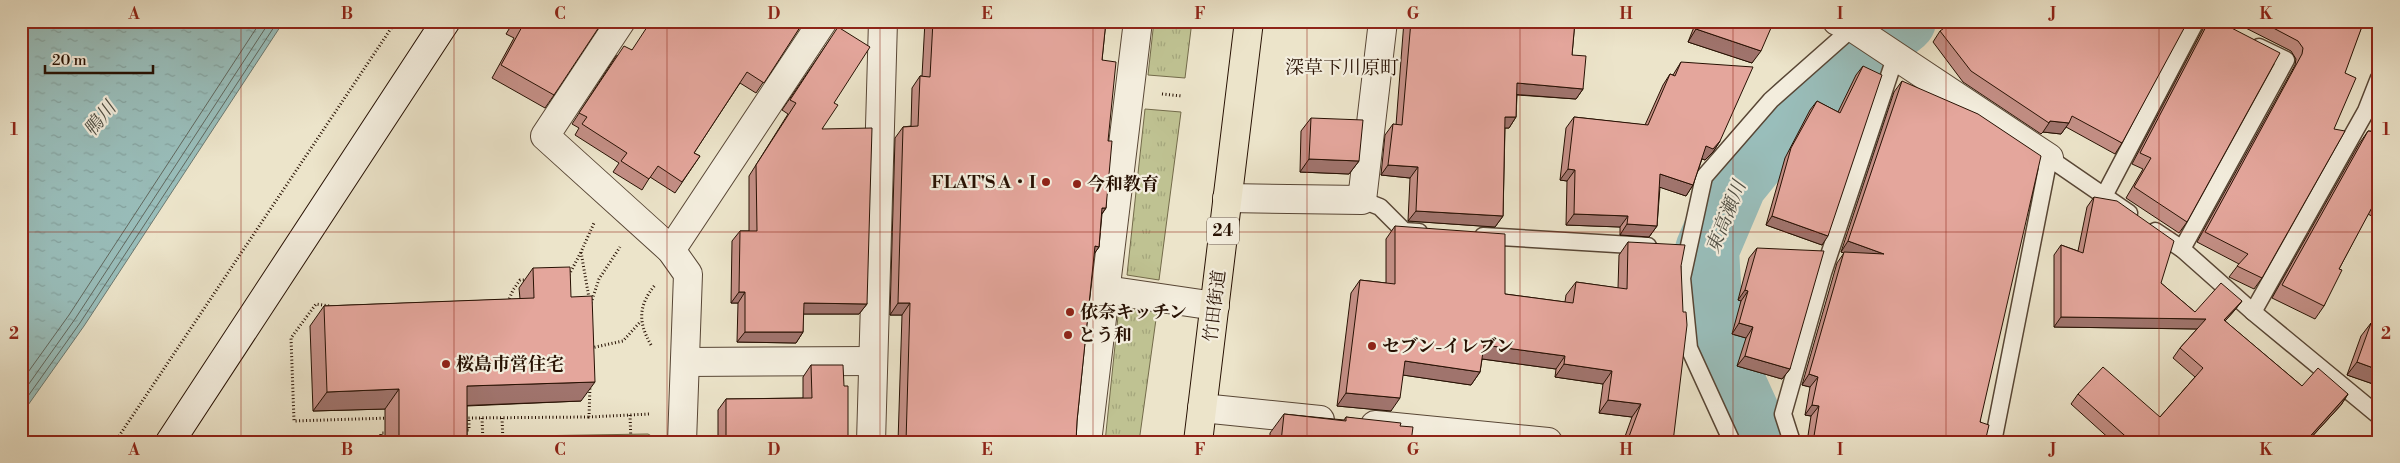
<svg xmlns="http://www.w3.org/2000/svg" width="2400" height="463" font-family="'Libre Bodoni','Noto Serif JP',serif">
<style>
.grass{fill:url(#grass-tufts);stroke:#736a4a}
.park{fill:url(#park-crowns);stroke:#736a4a}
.water{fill:url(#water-ripples);stroke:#6b7971}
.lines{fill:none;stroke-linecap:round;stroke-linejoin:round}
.shore{stroke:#60685f;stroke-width:1}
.river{stroke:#99bebb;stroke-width:64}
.lane-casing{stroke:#584635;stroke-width:19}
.street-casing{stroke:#584635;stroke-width:30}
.secondary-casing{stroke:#271103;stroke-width:30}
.highway-casing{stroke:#271103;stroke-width:30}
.path{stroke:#271103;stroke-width:3;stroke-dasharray:1 2.5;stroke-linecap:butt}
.lane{stroke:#f3eddd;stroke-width:16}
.street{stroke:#f3eddd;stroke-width:28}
.secondary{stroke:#f3eddd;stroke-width:28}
.highway{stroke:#ece4ca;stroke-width:28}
.wall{fill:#c48f86;stroke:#271103}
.shaded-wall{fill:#a0746d;stroke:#271103}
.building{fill:#e4a69c;stroke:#271103}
.grid{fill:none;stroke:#8f2418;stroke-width:1;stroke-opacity:0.55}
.poi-dot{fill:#8f2418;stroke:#f3eddd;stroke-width:2}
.labels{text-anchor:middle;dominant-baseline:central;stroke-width:4.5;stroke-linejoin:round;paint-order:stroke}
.shield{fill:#f3eddd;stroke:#645344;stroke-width:1}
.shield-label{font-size:16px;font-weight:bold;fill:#271103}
.poi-label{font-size:18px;font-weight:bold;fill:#271103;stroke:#f3eddd;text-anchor:start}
.street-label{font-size:18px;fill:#271103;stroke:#f3eddd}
.neighbourhood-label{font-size:19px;fill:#271103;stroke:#f3eddd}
.water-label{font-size:19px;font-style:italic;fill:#4f4e43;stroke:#f3eddd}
.neatline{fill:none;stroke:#8f2418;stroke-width:2}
.grid-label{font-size:16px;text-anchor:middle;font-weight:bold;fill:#8f2418}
</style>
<defs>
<pattern id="grass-tufts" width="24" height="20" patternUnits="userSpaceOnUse" patternTransform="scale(1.25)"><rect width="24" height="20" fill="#bfc292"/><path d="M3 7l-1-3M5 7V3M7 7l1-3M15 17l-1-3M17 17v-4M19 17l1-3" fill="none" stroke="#a4a67c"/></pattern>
<pattern id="park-crowns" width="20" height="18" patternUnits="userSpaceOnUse" patternTransform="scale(1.25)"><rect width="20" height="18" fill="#bfc292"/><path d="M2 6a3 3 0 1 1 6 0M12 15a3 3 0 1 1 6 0" fill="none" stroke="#a4a67c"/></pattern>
<pattern id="water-ripples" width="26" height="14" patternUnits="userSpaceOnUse" patternTransform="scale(1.25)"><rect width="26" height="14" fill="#99bebb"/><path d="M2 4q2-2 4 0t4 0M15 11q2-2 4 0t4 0" fill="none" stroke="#84a29f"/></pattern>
</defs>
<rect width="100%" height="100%" fill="#ece4ca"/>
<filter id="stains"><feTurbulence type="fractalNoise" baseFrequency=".004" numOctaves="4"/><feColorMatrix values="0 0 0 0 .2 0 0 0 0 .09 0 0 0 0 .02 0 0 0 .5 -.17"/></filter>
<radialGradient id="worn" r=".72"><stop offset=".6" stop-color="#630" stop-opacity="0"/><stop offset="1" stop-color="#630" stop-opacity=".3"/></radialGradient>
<g class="grass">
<polygon points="1154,21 1192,21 1185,78 1148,75"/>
<polygon points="1145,109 1181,112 1159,280 1127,275"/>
<polygon points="1119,307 1157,312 1139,442 1105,442"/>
</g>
<polygon class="park" points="648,434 662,442 466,442 466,437"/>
<polygon class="water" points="21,21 284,21 84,326 21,415"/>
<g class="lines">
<g class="shore">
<polyline points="21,382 69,315 261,21"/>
<polyline points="21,395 75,319 270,21"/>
<polyline points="21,406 80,323 278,21"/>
</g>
<polyline class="river" points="1761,442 1712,335 1707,250 1735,184 1797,107 1904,21"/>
<defs>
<g id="lane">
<polyline points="2104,196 2196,21"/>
<polyline points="1362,200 1380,207 1404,231 1419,232"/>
<polyline points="2155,231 2182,249 2253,312 2379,416"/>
<polyline points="1483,236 1648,246"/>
<polyline points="2182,249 2286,60 2259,47"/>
<polyline points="2253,312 2366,111 2379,78"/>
<polyline points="1732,442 1689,348 1682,278 1704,177 1771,100 1858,23"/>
<polyline points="1792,442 1783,414 1823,273 1896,55"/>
<polyline points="1993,442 2049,158 2129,213"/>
</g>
<g id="street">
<polyline points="621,21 545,136 671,250 688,274 682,442"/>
<polyline points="1837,21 1852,27 2049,158"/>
<polyline points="1227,198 1362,200 1383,21"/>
<polyline points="671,250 823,21"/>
<polyline points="1106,290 1215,306"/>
<polyline points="685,362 873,361"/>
<polyline points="1202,408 1320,420"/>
<polyline points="1375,425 1548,442"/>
<polyline points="871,442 883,21"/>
<polyline points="1087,442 1138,21"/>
</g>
<polyline id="secondary" points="170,442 446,21"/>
<polyline id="highway" points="1198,442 1249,21"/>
</defs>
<use href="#lane" class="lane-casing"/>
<use href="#street" class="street-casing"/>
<use href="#secondary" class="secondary-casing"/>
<use href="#highway" class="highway-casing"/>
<g class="path">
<polyline points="1162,94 1182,96"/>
<polyline points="569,275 581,252"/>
<polyline points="589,298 581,252 594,223"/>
<polyline points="508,302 513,290 520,280 528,280"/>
<polyline points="591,303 599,279 620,247"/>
<polyline points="329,306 316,304 291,338 294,421 389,418"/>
<path d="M 651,345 C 638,322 638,306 655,285"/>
<polyline points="591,348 623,341 641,321"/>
<polyline points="590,385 589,417 650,414"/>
<polyline points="630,415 631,442"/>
<polyline points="465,418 589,417"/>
<polyline points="482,418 483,442"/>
<polyline points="502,418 503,442"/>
<polyline points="464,430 469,430 469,418"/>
<polyline points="115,442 396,21"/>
<polyline points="380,442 381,433 388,433"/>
</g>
<use href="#lane" class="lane"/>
<use href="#street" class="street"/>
<use href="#secondary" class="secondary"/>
<use href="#highway" class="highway"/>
</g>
<g class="wall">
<polygon points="514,21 588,21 554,95 545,108 492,78 514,38 506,34"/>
<polygon points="804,21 756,93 740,83 694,153 700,156 675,193 650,177 642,190 613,172 619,163 575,135 579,128 572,124 616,56 631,50"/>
<polygon points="925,21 1106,21 1102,60 1108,141 1106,208 1102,214 1099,247 1094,254 1077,421 1076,442 898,442 902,315 890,315 895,138 903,127 911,126 912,88 920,76 922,76"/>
<polygon points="1404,21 1575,21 1572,55 1583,89 1576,99 1517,95 1516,117 1509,128 1505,128 1503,216 1495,227 1408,221 1410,178 1381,175 1385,135 1393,124 1396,125"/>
<polygon points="1679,21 1774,21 1752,63 1688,42 1694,27"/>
<polygon points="2208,21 2218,21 2187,222 2179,233 2126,198 2143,169 2132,164 2203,29"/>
<polygon points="2232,21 2364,21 2262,278 2254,289 2229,277 2239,264 2197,242 2295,65 2296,59 2291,51"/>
<polygon points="1940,31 2122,143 2115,154 2066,127 2061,134 2043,132 2041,134 1963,82 1933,42"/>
<polygon points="831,38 834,103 822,129 867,304 859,314 803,314 803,332 796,343 737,342 738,303 731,303 732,241 740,231 749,231 749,176 788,114 782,110"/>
<polygon points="1681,62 1720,141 1713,152 1705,160 1702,159 1693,185 1686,196 1660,187 1657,226 1649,237 1620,235 1620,227 1566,225 1567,181 1560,180 1566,128 1574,117 1645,125 1663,85 1670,74 1673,75"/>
<polygon points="1863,66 1822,245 1766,225 1785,158 1810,110 1817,101 1838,112 1856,75"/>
<polygon points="1902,81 1985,442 1807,442 1811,416 1805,415 1810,387 1802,385 1837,263 1844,253 1841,252 1894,92"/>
<polygon points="1311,118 1359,161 1349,174 1300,172 1301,131"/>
<polygon points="2368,131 2379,132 2379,220 2368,214 2339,269 2324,306 2315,319 2272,298 2359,144"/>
<polygon points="2094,197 2161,283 2195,312 2242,301 2234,311 2225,321 2302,386 2348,394 2341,405 2307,442 2113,442 2071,404 2078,394 2160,417 2195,377 2173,358 2180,348 2197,329 2054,327 2054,255 2061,245 2078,251 2087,207"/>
<polygon points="1395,226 1505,294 1565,302 1566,295 1576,282 1618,288 1619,255 1628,242 1681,266 1673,442 1623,442 1632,417 1599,413 1603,384 1555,377 1556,369 1482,359 1480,372 1471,385 1403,375 1391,411 1337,406 1351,293 1360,280 1386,283 1386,239"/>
<polygon points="1757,248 1790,369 1782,379 1737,366 1746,338 1732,334 1741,301 1738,300 1749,258"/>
<polygon points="533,268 571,297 581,401 467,406 467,442 385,442 385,409 313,411 310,326 324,306 520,299 519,288"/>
<polygon points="2371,323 2379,386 2347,375 2361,336"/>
<polygon points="811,365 844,386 848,442 718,442 718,410 726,399 803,398 803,377"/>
<polygon points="1284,414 1344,420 1346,417 1400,426 1411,442 1270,442 1270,433"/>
</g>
<g class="shaded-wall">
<polygon points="1679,21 1698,21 1694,27"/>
<polygon points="1696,29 1761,51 1752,63 1688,42"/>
<polygon points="1517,83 1583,89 1576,99 1510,94"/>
<polygon points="1505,117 1516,117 1509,128 1498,128"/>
<polygon points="2050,121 2069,123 2061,134 2043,132 2049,123"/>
<polygon points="1720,141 1713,152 1705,160 1698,157 1706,146"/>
<polygon points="1309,159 1359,161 1349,174 1300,172"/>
<polygon points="1388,165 1418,167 1410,178 1381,175"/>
<polygon points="1568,169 1575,170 1567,181 1560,180"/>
<polygon points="1660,174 1693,185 1686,196 1653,185"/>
<polygon points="1102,208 1106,208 1098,219"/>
<polygon points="1416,211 1503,216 1495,227 1408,221"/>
<polygon points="1574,214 1628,216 1620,227 1566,225"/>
<polygon points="1772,216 1828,236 1822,245 1766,225"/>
<polygon points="1627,224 1657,226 1649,237 1620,235"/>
<polygon points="1848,241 1884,254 1877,265 1841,252"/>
<polygon points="1095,246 1099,247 1091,258"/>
<polygon points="1745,290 1748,291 1741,301 1738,300"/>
<polygon points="739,292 745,292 738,303 731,303"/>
<polygon points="2242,301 2234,311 2217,330 2224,320"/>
<polygon points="804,303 867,304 859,314 796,314"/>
<polygon points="898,303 910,303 902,315 890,315"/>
<polygon points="2061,317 2206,319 2199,329 2054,327"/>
<polygon points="1739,323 1753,327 1746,338 1732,334"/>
<polygon points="745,332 803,332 796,343 737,342"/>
<polygon points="1484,345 1565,356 1556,369 1475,358"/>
<polygon points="1745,356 1790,369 1782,379 1737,366"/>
<polygon points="1405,361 1480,372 1471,385 1396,374"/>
<polygon points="2357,362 2379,370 2379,386 2347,375"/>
<polygon points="1564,364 1612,371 1603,384 1555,377"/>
<polygon points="1809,374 1818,377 1810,387 1802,385"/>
<polygon points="595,382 581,401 453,406 467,386"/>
<polygon points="399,389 385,409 313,411 327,392"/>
<polygon points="1346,393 1400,398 1391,411 1337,406"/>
<polygon points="2348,394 2341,405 2307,442 2305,442"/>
<polygon points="1608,400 1641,404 1632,417 1599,413"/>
<polygon points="1812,405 1819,406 1811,416 1805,415"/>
</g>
<g class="building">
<polygon points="517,21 588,21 599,27 554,95 501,65 523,25"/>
<polygon points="651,21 804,21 764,83 747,72 694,153 700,156 682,182 658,166 649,179 621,161 627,153 582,124 587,117 579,113 624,46 632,50"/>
<polygon points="933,21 1106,21 1102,60 1116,62 1108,141 1112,141 1106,208 1102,208 1099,247 1095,246 1077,421 1076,442 906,442 910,303 898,303 903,127 918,126 920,76 930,77"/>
<polygon points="1411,21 1575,21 1572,55 1586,56 1583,89 1517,83 1516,117 1505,117 1503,216 1416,211 1418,167 1388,165 1393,124 1402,125"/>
<polygon points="1700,21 1774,21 1761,51 1696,29"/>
<polygon points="1954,21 2188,21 2122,143 2072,116 2069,123 2050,121 2049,123 1971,71 1940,31"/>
<polygon points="2209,21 2218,21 2280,53 2187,222 2134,187 2151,158 2140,153"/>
<polygon points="2260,21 2364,21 2345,73 2356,78 2334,129 2345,131 2262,278 2237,266 2248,254 2205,232 2302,54 2303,48 2298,41"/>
<polygon points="838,27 870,47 834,103 838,105 822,129 872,128 867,304 804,303 803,332 745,332 745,292 739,292 740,231 757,231 756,165 796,103 790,100"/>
<polygon points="1681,62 1753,67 1720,141 1713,149 1706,146 1693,185 1660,174 1657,226 1627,224 1628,216 1574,214 1575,170 1568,169 1574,117 1648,125 1670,74 1675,76"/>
<polygon points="1863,66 1882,75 1828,236 1772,216 1791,148 1817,101 1840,113"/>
<polygon points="1902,81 1978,114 2041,156 1980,422 1989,425 1985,442 1813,442 1819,406 1812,405 1818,377 1809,374 1844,252 1884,254 1848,241"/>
<polygon points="1311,118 1363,120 1359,161 1309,159"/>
<polygon points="2368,131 2379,132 2379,202 2376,200 2339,269 2342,270 2324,306 2282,285"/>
<polygon points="2094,197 2117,201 2174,241 2161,283 2195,312 2221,283 2242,301 2224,320 2302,386 2318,368 2348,394 2305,442 2132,442 2078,394 2103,367 2160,417 2203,368 2180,348 2206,319 2061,317 2061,245 2083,253"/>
<polygon points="1395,226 1505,234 1505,294 1573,303 1576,282 1627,289 1628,242 1685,245 1681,266 1683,312 1686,312 1687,325 1673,442 1627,442 1641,404 1608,400 1612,371 1564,364 1565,356 1484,345 1480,372 1405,361 1400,398 1346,393 1360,280 1395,284"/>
<polygon points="1757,248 1824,251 1790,369 1745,356 1753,327 1739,323 1748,291 1745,290"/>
<polygon points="570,267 571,297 592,296 595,382 467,386 467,442 399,442 399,389 327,392 324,306 534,298 533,268"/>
<polygon points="2371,323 2379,326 2379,370 2357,362"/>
<polygon points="811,365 843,365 844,386 848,386 848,442 726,442 726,399 812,398"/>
<polygon points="1284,414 1346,421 1346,417 1401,423 1400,426 1413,427 1411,442 1281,442"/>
</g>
<path class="grid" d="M 241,21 L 241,442M 454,21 L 454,442M 667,21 L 667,442M 880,21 L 880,442M 1093,21 L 1093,442M 1307,21 L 1307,442M 1520,21 L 1520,442M 1733,21 L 1733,442M 1946,21 L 1946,442M 2159,21 L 2159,442M 21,232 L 2379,232"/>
<g class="poi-dot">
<circle cx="1046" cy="182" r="5"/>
<circle cx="1077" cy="184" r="5"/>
<circle cx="1070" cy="312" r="5"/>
<circle cx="1068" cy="335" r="5"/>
<circle cx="1372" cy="346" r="5"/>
<circle cx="446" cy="364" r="5"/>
</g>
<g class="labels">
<rect class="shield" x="1207" y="217.5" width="32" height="27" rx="4"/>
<g class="shield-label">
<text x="1223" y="231">24</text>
</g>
<g class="poi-label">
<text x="1036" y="182" text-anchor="end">FLAT'S A・I</text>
<text x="1087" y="184">今和教育</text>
<text x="1080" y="312">依奈キッチン</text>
<text x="1078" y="335">とう和</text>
<text x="1382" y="346">セブン-イレブン</text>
<text x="456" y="364">桜島市営住宅</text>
</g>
<g class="street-label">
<text transform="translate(1215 306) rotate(-83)">竹田街道</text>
</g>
<g class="neighbourhood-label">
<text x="1342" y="68">深草下川原町</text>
</g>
<g class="water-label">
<text transform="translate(100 119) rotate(-51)">鴨川</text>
<text transform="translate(1726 217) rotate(-68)">東高瀬川</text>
</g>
</g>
<rect width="2400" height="463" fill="none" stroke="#ece4ca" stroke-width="55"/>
<path d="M45 65v8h108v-8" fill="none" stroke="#271103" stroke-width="2.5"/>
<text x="52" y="65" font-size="15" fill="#271103" stroke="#f3eddd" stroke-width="4" paint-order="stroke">20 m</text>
<rect x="28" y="28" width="2344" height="408" class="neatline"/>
<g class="grid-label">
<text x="134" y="19">A</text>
<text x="347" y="19">B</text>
<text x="560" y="19">C</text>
<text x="774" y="19">D</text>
<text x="987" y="19">E</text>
<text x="1200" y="19">F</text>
<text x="1413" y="19">G</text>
<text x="1626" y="19">H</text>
<text x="1840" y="19">I</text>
<text x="2053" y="19">J</text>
<text x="2266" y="19">K</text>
<text x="14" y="135">1</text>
<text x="2386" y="135">1</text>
<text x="14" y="339">2</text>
<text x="2386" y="339">2</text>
<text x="134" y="455">A</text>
<text x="347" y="455">B</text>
<text x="560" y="455">C</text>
<text x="774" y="455">D</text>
<text x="987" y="455">E</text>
<text x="1200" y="455">F</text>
<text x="1413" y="455">G</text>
<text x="1626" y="455">H</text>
<text x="1840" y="455">I</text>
<text x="2053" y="455">J</text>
<text x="2266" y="455">K</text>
</g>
<rect width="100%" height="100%" filter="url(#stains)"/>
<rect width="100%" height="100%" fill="url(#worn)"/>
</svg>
